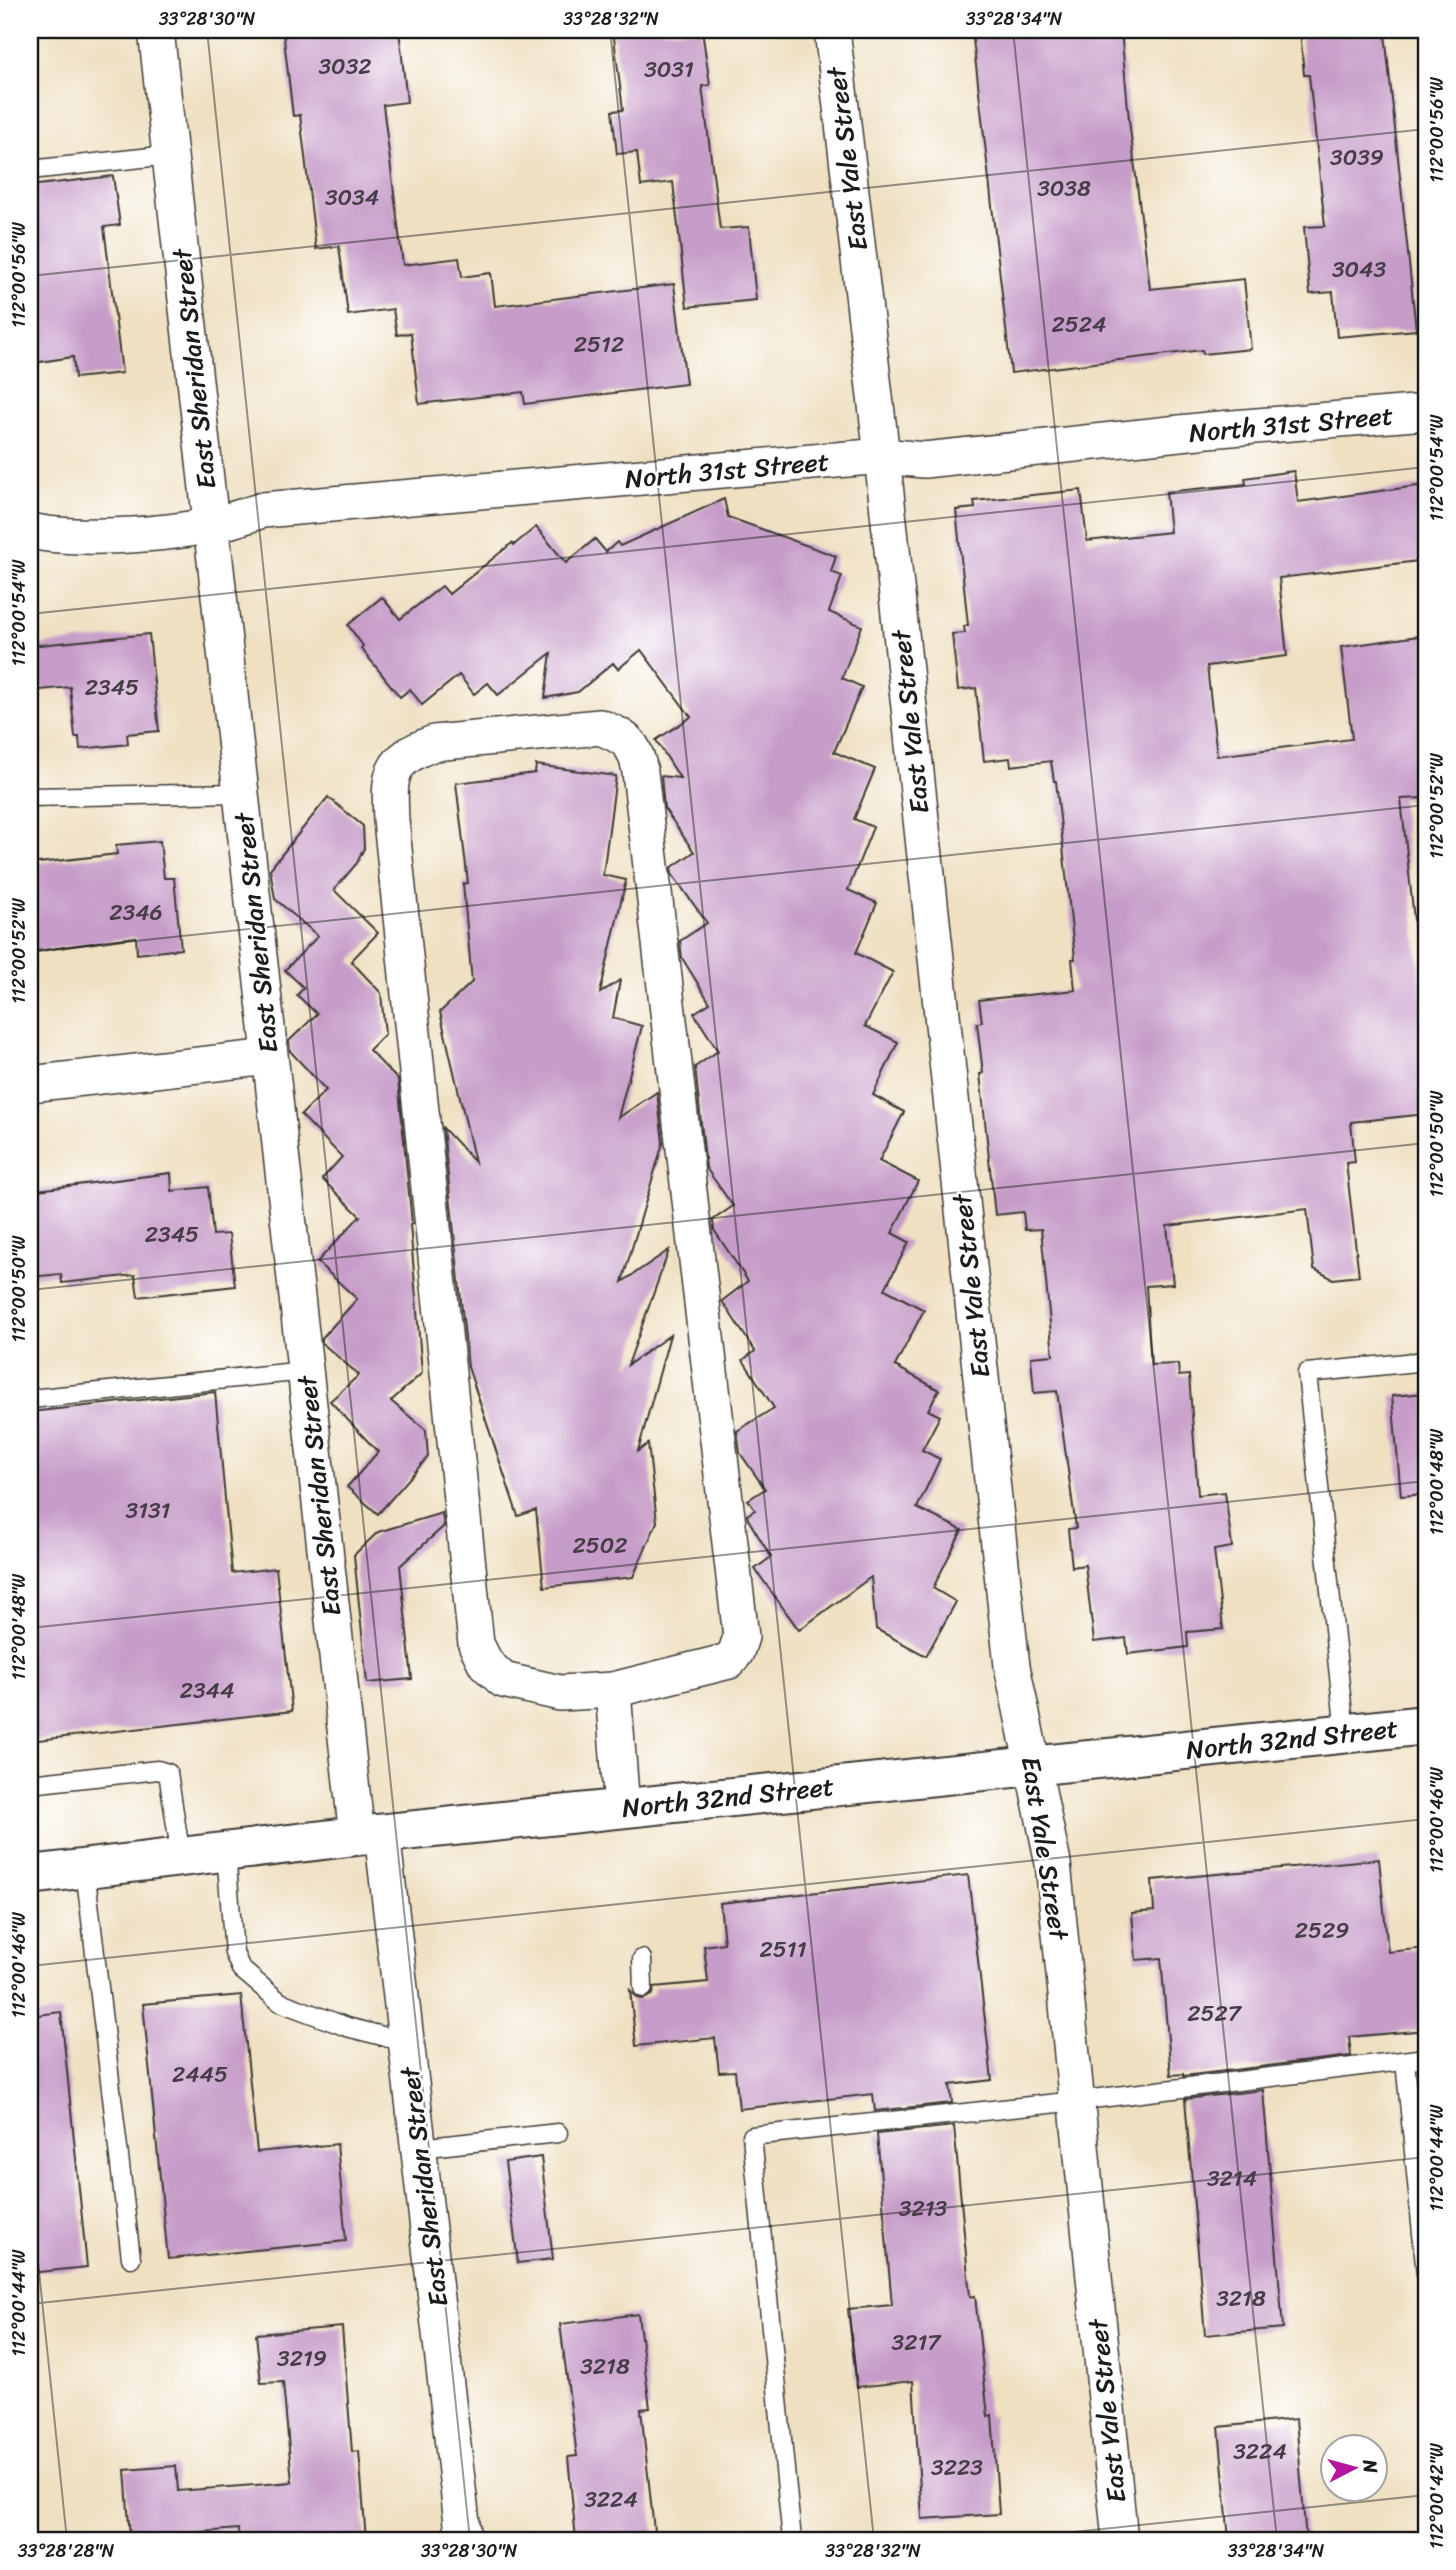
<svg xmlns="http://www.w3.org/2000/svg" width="1456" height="2570" font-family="Sriracha,sans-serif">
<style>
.building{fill:#c69cc8}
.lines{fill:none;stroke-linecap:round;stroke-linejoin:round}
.service-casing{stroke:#3c3935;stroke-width:21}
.minor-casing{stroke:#3c3935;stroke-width:38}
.secondary-casing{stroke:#3c3935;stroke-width:42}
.service{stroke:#fff;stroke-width:18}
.minor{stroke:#fff;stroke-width:35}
.secondary{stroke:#fff;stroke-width:38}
.ticks{fill:none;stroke:#1c1c1c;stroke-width:2;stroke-opacity:0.45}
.labels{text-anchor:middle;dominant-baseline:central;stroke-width:5;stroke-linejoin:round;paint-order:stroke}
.number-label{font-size:23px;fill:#463c47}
.street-label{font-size:26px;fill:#1c1c1c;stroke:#fff}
.neatline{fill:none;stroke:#1c1c1c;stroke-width:2.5}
.ticks-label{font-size:18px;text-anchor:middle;fill:#1c1c1c}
</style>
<rect width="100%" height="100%" fill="#fff"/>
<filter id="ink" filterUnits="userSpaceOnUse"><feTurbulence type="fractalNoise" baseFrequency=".0143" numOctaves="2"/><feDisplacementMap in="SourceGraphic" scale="14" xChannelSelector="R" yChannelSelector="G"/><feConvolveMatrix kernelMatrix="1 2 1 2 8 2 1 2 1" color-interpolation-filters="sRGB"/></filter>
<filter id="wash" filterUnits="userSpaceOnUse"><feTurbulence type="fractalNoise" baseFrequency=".00686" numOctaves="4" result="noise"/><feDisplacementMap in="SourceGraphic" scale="28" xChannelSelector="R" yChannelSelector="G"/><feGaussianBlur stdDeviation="1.57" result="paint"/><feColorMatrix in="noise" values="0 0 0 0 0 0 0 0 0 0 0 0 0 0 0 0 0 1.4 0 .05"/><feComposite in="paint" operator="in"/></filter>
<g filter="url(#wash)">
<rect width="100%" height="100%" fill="#efe0c2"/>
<g id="blocks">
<g class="building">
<polygon points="283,30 399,30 407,102 383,105 403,265 459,258 462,277 491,273 495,306 674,284 686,384 525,404 523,392 419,404 411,333 397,335 393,309 348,315 339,246 316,249 300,115 293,116"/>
<polygon points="613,30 702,30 710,85 702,86 720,229 749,227 756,300 687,307 673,182 641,186 637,152 617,154 612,111 623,110"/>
<polygon points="972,30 1121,30 1129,120 1150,289 1244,279 1251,349 1203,354 1202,350 1011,373"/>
<polygon points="1300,30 1369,30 1369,35 1385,33 1416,330 1337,337 1333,292 1310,294 1304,227 1325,226 1309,75 1304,75"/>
<polygon points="113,176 120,225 104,227 122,373 75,378 73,357 33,363 30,336 30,186"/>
<polygon points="1294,471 1298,502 1426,485 1426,560 1279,578 1287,656 1207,666 1217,756 1352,739 1341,647 1426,635 1426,798 1401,799 1426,1031 1426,1114 1351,1122 1355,1162 1346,1163 1359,1276 1333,1279 1314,1269 1307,1209 1167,1226 1173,1284 1146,1286 1151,1365 1178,1364 1179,1376 1189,1375 1198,1495 1225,1492 1232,1547 1214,1550 1223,1629 1187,1632 1188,1647 1128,1654 1126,1638 1094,1642 1085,1565 1072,1567 1068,1529 1076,1528 1057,1391 1034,1393 1031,1357 1053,1355 1041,1229 1025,1230 1023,1212 995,1215 980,1074 983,1073 977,1023 982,1022 979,1000 1075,990 1072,959 1075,959 1056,781 1054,781 1051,761 1011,766 1010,758 984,761 976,688 958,690 952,634 965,633 964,626 968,625 956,510 975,508 974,501 1081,490 1087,541 1170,532 1166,492 1246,484 1245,478"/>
<polygon points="724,499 728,517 836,556 831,572 842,576 829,612 862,626 842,678 862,687 834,752 875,769 854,819 873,827 848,890 877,903 856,953 893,972 865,1026 898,1042 873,1095 904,1112 879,1161 918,1181 892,1233 909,1242 885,1289 924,1310 895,1366 939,1390 928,1410 940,1416 922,1450 940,1459 917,1508 962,1530 933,1588 956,1602 926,1656 876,1629 871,1577 799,1630 755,1569 771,1557 748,1519 747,1515 755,1510 748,1500 765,1489 740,1453 737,1431 774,1408 743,1360 755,1351 722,1301 748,1281 714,1230 713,1220 733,1206 706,1168 695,1067 718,1051 694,1013 710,1003 682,958 680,941 707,923 672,874 671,868 694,852 664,808 661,776 680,778 656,740 691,717 641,650 618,669 613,663 578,692 545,698 551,653 498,695 488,683 474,694 459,675 422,705 410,689 400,697 361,648 363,646 348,625 382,597 400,619 442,586 449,594 512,543 514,545 536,527 566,563 595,539 606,552 617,542 620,546"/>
<polygon points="149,634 159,731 127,734 128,744 80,749 79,737 75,737 70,687 30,691 30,646"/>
<polygon points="536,765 616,776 603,875 626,880 600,993 620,980 613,1018 642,1026 618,1118 657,1092 663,1143 622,1282 669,1250 628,1365 670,1335 638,1451 648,1444 657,1522 633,1577 544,1587 536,1510 518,1516 468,1367 443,1128 475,1162 440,1012 472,982 463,884 468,883 456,783 535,773"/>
<polygon points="328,797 363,826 364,848 357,863 334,890 378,933 351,961 381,993 385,1034 369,1050 398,1080 412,1224 410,1224 422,1373 391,1401 426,1430 428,1457 378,1514 347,1487 378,1452 330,1401 359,1375 322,1343 322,1338 357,1299 317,1262 360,1216 322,1179 342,1157 301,1115 326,1090 290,1051 289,1041 317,1014 297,995 304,988 285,970 318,936 275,899 270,869"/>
<polygon points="160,841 164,878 174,878 181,949 137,954 136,937 30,952 30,864 117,854 116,845"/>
<polygon points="171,1173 172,1191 208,1187 213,1235 229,1234 235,1286 138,1297 135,1275 62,1283 61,1274 30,1277 30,1191"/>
<polygon points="215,1392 232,1573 276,1568 292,1711 30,1741 30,1412"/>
<polygon points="1426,1393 1426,1494 1401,1496 1392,1396"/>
<polygon points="442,1513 444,1526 400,1566 412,1679 367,1683 354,1555 378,1532"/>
<polygon points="1379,1859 1388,1952 1426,1948 1426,2030 1349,2037 1351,2056 1183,2076 1183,2074 1171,2075 1161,1958 1136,1960 1132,1913 1154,1911 1152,1880"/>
<polygon points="968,1875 992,2080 950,2085 952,2103 875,2111 873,2094 739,2109 735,2071 719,2072 715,2038 636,2046 630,1990 637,1998 644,1999 653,1994 654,1987 708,1982 704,1946 724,1943 720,1903"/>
<polygon points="241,1995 257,2152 337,2144 346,2241 168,2259 143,2004"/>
<polygon points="61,2012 87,2267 30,2273 30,2016"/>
<polygon points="1263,2090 1283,2328 1205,2335 1185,2099"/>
<polygon points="954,2126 970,2297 975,2296 988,2416 992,2415 999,2514 922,2519 913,2381 857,2387 848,2309 892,2305 877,2134"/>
<polygon points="541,2157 553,2259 518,2263 505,2162"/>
<polygon points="638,2314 650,2408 641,2409 655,2540 576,2540 568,2457 577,2456 560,2324"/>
<polygon points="342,2327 352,2452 359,2451 366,2540 239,2540 238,2529 130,2538 125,2470 176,2466 178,2491 292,2482 283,2382 261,2383 256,2334"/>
<polygon points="1296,2419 1306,2540 1229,2540 1219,2427"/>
</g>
</g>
</g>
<g filter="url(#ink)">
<use href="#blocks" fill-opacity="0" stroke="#3c3935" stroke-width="2"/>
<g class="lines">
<defs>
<g id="service">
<polyline points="30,170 170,155"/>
<polyline points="30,797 241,793"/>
<polyline points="30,1399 305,1371"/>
<polyline points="1345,1733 1307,1373 1426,1361"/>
<polyline points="30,1784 158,1770 168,1773 181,1857"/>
<polyline points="226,1852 234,1953 241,1969 280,2002 347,2027 406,2042"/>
<polyline points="85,1869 131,2258"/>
<polyline points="642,1959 643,1988"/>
<polyline points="1405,2061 1426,2274"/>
<polyline points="419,2148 558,2133"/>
<polyline points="792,2540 752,2136 1076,2101 1426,2058"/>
</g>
<g id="minor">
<polyline points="156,30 357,1836"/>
<polyline points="832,30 882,456 1012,1666 1053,1863 1120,2540"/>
<path d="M 30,531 C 76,541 165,535 211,525 C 229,522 246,515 263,510 L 882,456 L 924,460 L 1208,430 L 1426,412"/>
<path d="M 600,727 C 627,738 635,743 640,772 L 741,1637 L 736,1652 L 729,1661 L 613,1690 L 560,1693 L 503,1680 L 486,1664 L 476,1644 L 391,820 C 389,774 388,760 434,743 Z"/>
<polyline points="30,1084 270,1057"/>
<polyline points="613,1690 622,1809"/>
<polyline points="382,1833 464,2540"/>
</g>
<polyline id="secondary" points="30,1875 357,1836 1426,1725"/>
</defs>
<use href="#service" class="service-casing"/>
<use href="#minor" class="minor-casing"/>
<use href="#secondary" class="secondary-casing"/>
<use href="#service" class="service"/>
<use href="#minor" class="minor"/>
<use href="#secondary" class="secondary"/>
</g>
</g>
<path class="ticks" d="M 207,30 L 470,2540M 610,30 L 874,2540M 1013,30 L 1277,2540M 1417,30 L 1426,121M 30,276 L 1426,129M 30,614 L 1426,467M 30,952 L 1426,805M 30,1290 L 1426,1143M 30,1628 L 1426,1481M 30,1966 L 1426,1819M 30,2185 L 67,2540M 30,2304 L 1426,2157M 998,2540 L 1426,2495"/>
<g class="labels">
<g class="number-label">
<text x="345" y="66">3032</text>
<text x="669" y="69">3031</text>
<text x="1357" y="157">3039</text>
<text x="1064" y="188">3038</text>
<text x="352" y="197">3034</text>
<text x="1359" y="269">3043</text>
<text x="1079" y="324">2524</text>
<text x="599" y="344">2512</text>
<text x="112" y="687">2345</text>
<text x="136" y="912">2346</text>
<text x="172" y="1234">2345</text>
<text x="148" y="1510">3131</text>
<text x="600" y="1545">2502</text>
<text x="207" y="1690">2344</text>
<text x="1322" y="1930">2529</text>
<text x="783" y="1949">2511</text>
<text x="1214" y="2013">2527</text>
<text x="200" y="2074">2445</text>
<text x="1232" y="2178">3214</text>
<text x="923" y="2208">3213</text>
<text x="1241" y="2298">3218</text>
<text x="916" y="2342">3217</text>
<text x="302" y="2358">3219</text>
<text x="605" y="2366">3218</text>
<text x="1260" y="2451">3224</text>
<text x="957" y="2467">3223</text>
<text x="611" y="2499">3224</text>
</g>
<g class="street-label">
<text transform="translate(847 159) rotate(-97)">East Yale Street</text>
<text transform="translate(194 369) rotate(-96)">East Sheridan Street</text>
<text transform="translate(1291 424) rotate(-5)">North 31st Street</text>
<text transform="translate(727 470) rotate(-5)">North 31st Street</text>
<text transform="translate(910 722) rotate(-96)">East Yale Street</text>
<text transform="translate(256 933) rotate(-96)">East Sheridan Street</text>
<text transform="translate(971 1286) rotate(-96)">East Yale Street</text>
<text transform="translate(319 1496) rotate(-96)">East Sheridan Street</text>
<text transform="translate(1292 1739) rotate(-6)">North 32nd Street</text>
<text transform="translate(728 1797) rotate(-6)">North 32nd Street</text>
<text transform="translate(1045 1848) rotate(81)">East Yale Street</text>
<text transform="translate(424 2187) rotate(-97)">East Sheridan Street</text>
<text transform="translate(1107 2411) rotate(-96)">East Yale Street</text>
</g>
</g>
<rect width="1456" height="2570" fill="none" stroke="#fff" stroke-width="77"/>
<g transform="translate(1354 2468) rotate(84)"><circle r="33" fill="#ffffff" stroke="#a4a4a4" stroke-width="2"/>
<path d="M0-5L12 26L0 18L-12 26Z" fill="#b5179e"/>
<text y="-10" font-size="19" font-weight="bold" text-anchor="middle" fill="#1c1c1c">N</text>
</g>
<rect x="38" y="38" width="1380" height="2494" class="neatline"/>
<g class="ticks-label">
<text x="207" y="25">33°28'30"N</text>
<text x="611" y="25">33°28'32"N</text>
<text x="1014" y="25">33°28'34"N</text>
<text transform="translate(1437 130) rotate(-90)" y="6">112°00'56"W</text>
<text transform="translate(19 275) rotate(-90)" y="6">112°00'56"W</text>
<text transform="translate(1437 468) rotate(-90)" y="6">112°00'54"W</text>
<text transform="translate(19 613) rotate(-90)" y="6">112°00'54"W</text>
<text transform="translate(1437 806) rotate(-90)" y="6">112°00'52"W</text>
<text transform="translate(19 951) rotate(-90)" y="6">112°00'52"W</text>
<text transform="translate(1437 1144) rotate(-90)" y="6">112°00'50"W</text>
<text transform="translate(19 1289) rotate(-90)" y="6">112°00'50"W</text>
<text transform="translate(1437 1482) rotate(-90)" y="6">112°00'48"W</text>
<text transform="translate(19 1627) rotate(-90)" y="6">112°00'48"W</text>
<text transform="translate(1437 1820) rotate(-90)" y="6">112°00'46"W</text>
<text transform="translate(19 1965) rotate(-90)" y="6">112°00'46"W</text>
<text transform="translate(1437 2158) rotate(-90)" y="6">112°00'44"W</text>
<text transform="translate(19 2303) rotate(-90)" y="6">112°00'44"W</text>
<text transform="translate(1437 2496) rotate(-90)" y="6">112°00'42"W</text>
<text x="66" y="2557">33°28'28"N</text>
<text x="469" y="2557">33°28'30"N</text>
<text x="873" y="2557">33°28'32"N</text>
<text x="1276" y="2557">33°28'34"N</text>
</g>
</svg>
